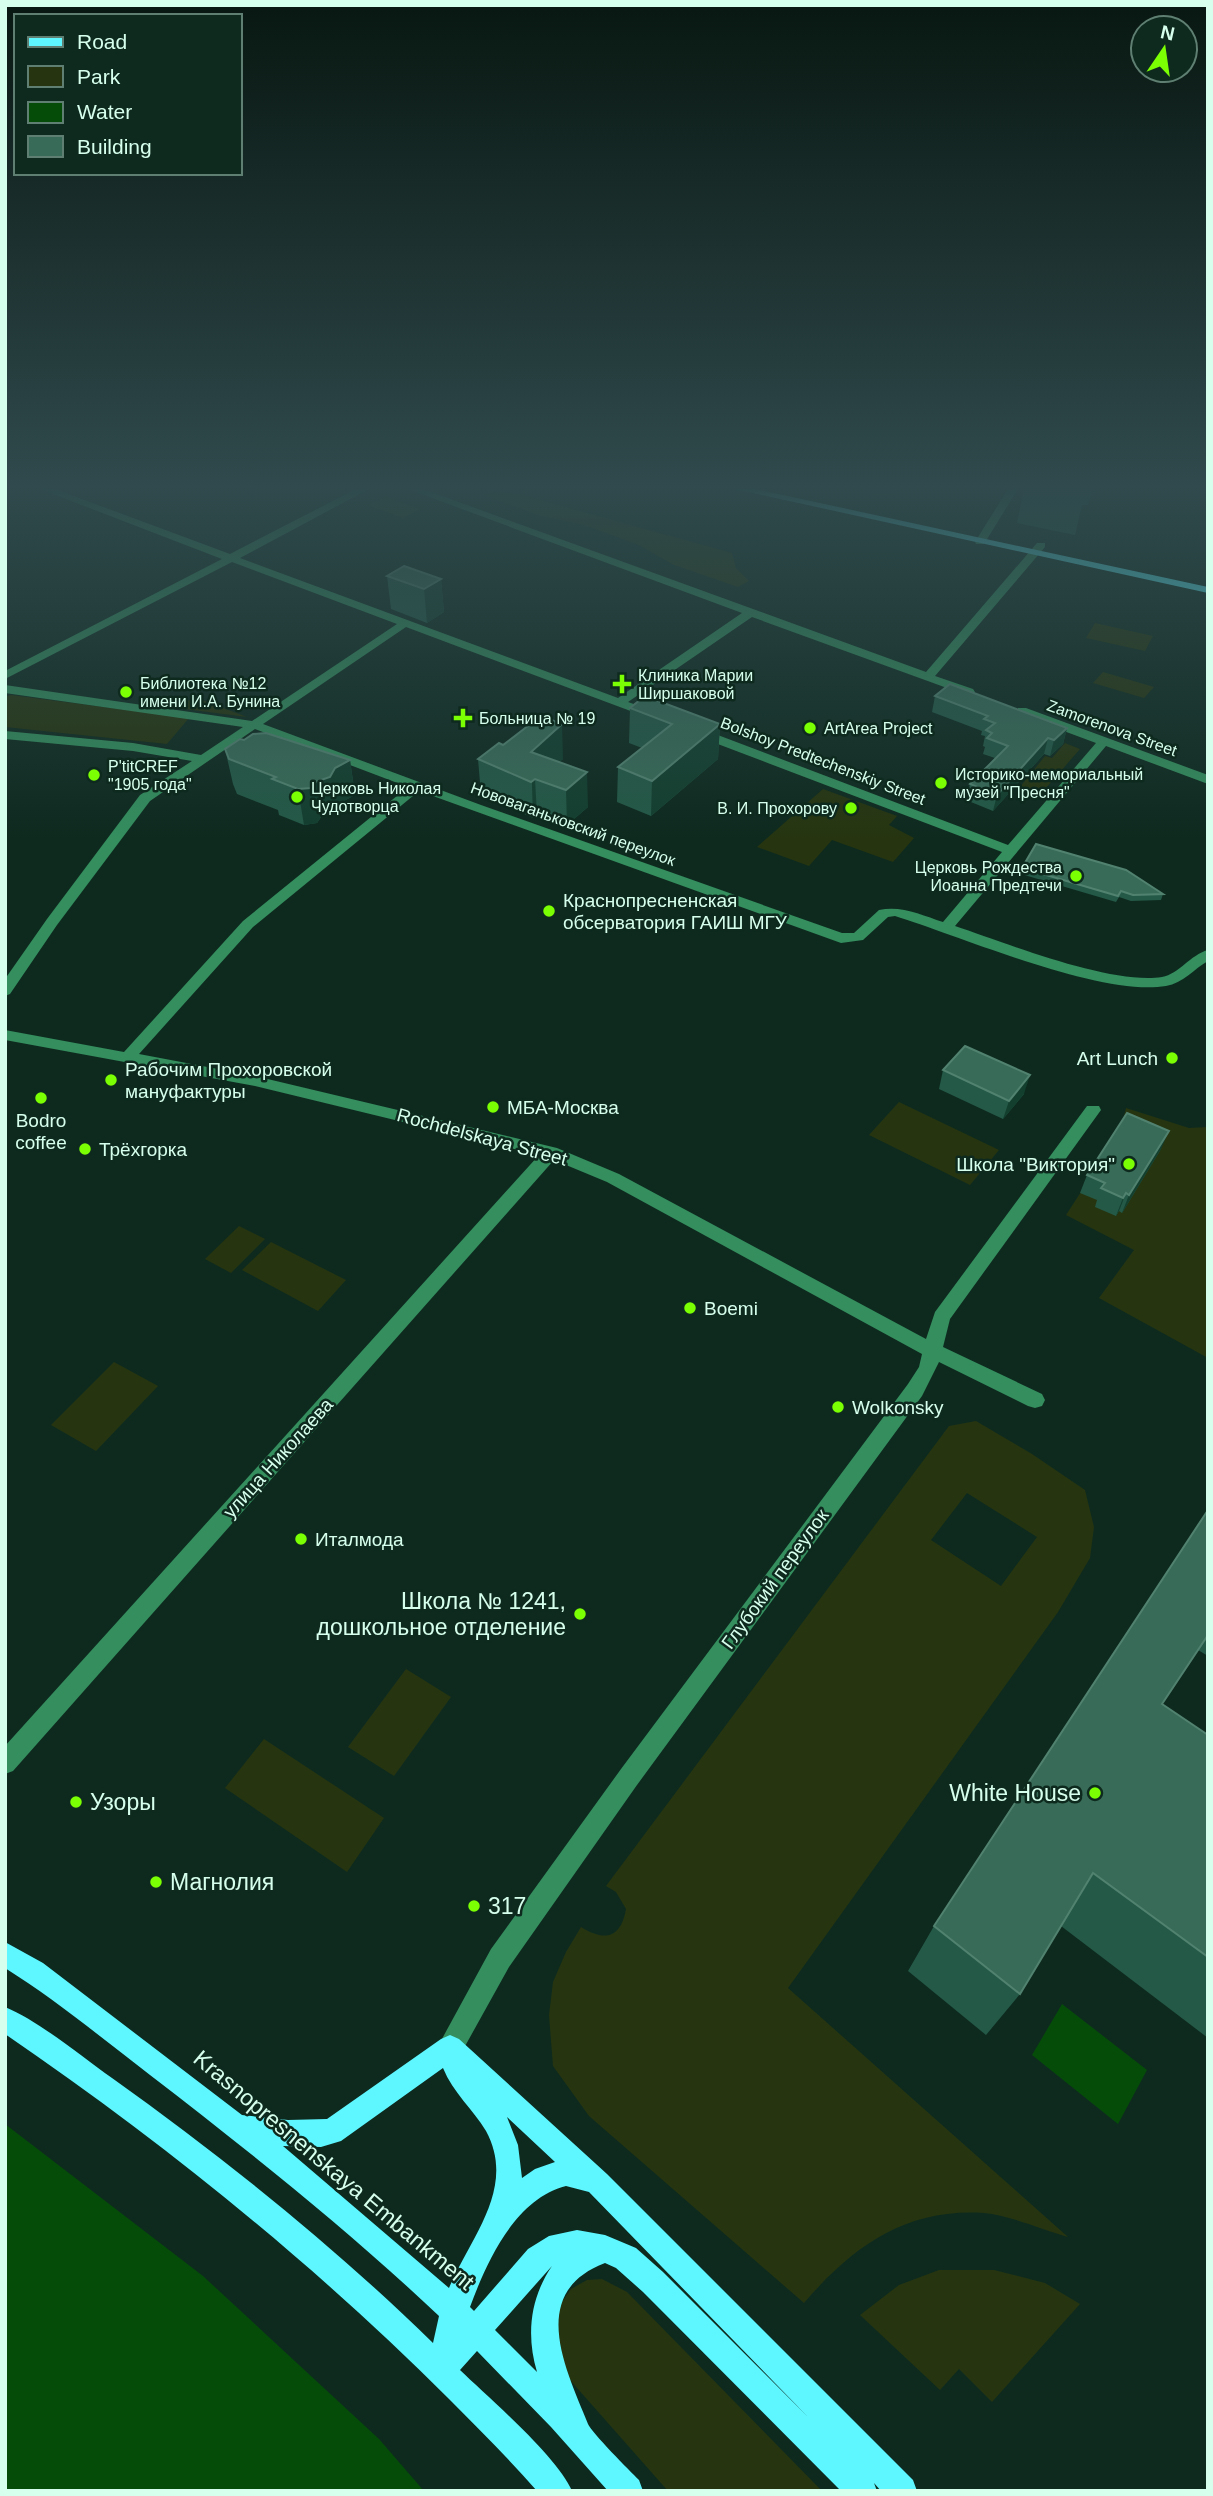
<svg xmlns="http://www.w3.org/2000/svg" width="1213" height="2496" font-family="Arial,sans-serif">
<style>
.green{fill:#263510;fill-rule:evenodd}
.water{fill:#054c09}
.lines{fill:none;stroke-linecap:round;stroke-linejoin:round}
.minor{fill:#348e5e;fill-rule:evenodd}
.major{fill:#5ef6ff;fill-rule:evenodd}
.wall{fill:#245947}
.shaded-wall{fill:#133f2f}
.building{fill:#386b58;stroke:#518270;stroke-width:2}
.poi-dot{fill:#7aff03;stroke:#0e2a1f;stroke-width:2.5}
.labels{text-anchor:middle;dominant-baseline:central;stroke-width:5;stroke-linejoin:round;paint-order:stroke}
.far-poi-label{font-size:16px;fill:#d7ffed;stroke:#0e2a1f;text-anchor:start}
.far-street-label{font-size:16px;fill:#d7ffed;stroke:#0e2a1f}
.poi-label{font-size:19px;fill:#d7ffed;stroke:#0e2a1f;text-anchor:start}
.street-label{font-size:19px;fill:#d7ffed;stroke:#0e2a1f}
.near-poi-label{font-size:23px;fill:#d7ffed;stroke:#0e2a1f;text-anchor:start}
.near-street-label{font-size:23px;fill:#d7ffed;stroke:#0e2a1f}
</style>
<rect width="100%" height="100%" fill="#0e2a1f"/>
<g class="green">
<polygon points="491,492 510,492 732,553 736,568 749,581 738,587 674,565 639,545 584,525 538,515 487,496"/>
<polygon points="385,497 420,509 403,518 368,505"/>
<polygon points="1095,623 1153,636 1145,651 1086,638"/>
<polygon points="1103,672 1154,687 1144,698 1093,683"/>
<polygon points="11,695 189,718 167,744 5,727 5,697"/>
<polygon points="194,697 247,717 177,708"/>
<polygon points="1065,743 1080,749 1040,795 1020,787 1045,756 1052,758"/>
<polygon points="823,789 897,816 889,825 914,838 893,862 832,840 809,866 757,847"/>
<polygon points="899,1102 999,1150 970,1185 869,1135"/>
<polygon points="1126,1108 1189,1128 1208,1127 1208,1358 1099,1298 1134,1250 1066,1215 1120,1132"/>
<polygon points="239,1226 265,1239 231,1273 205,1259"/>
<polygon points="271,1242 346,1280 318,1311 242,1270"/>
<polygon points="114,1362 158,1386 96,1451 51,1425"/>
<path d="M 976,1421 L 1032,1454 L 1085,1490 L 1094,1527 L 1090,1558 L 1058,1612 L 788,1988 L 1068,2237 C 1043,2230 1009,2215 984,2213 C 906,2208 853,2246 804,2303 L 589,2116 L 553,2066 L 549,2015 L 553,1982 L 566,1952 L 581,1927 C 605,1942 621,1938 626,1909 L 616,1892 L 606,1886 L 949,1426 ZM 967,1493 L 1037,1537 L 1001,1586 L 931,1540 Z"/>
<polygon points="406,1669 451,1697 394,1776 348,1747"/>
<polygon points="264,1739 384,1818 347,1872 225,1788"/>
<polygon points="939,2270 994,2270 1045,2283 1080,2304 992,2402 959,2369 940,2390 860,2315 899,2285"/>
<polygon points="602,2279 627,2292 822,2491 668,2491 570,2380 552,2327 559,2306 571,2289 587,2280"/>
</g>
<g class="water">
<polygon points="1062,2004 1147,2070 1118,2124 1032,2055"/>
<polygon points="5,2124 203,2276 379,2439 424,2491 5,2491"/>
</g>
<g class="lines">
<g class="minor">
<path d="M 40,489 L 55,489 L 230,554 L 356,489 L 369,489 L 240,558 L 618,698 L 742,613 L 408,489 L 423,489 L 926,672 L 1037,543 L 1045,543 L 1045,547 L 935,676 L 973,689 L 975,692 L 969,696 L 752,617 L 628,702 L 656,712 L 658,715 L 652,719 L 406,627 L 263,724 L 481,805 L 842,933 L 854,933 L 879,910 C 901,905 922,915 943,922 L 1002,852 L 694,735 L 694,729 L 702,729 L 1008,845 L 1096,743 L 1018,714 L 1018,708 L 1026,708 L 1208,775 L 1208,784 L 1106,746 L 955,926 C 1006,943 1110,985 1162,977 C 1179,974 1190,955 1208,950 L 1208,961 C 1194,969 1183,983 1166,986 C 1100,997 963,937 895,916 L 888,917 L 863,940 L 841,943 L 419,791 L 253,927 L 139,1054 L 255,1076 L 557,1148 L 619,1174 L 926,1339 L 935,1312 L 1087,1106 L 1099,1106 L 1101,1110 L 950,1319 L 943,1347 L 1042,1394 L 1045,1400 L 1042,1406 L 1035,1408 L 1028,1406 L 939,1362 L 922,1396 L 637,1785 L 509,1967 L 459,2057 L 450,2061 L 441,2057 L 437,2048 L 491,1949 L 621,1769 L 908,1384 L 919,1367 L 922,1354 L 607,1182 L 554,1160 L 13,1771 L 5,1774 L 5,1746 L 539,1155 L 255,1086 L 5,1040 L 5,1030 L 124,1052 L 243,921 L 408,787 L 255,729 L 150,801 L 57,925 L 10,994 L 5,996 L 5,979 L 47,919 L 140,795 L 192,761 L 133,751 L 5,739 L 5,731 L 133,743 L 201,755 L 243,727 L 5,693 L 5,685 L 252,721 L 397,624 L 232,562 L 5,679 L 5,671 L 222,559 Z"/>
<polygon points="1008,489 1018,489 984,544 976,544 975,542"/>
</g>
<g class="major">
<polygon points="735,489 755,489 1208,587 1208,593"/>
<path d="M 5,1942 L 43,1963 L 242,2115 L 288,2120 L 327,2119 L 441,2039 L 450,2035 L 459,2039 L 607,2174 L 913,2480 L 917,2491 L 881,2491 L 874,2483 L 877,2491 L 841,2491 L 643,2292 L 616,2268 L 605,2263 C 526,2293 567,2371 588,2424 C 591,2432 630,2471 639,2480 L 643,2491 L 608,2491 L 551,2427 L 477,2351 L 460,2370 C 489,2398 558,2457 572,2491 L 537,2491 C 509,2459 479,2429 449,2399 C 313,2263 164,2143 5,2034 L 5,2007 C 39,2021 81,2056 112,2078 C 224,2158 334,2246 433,2343 L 439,2316 C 348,2230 250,2152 150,2075 C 103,2039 56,2000 5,1968 ZM 443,2068 C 453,2093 473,2109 486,2131 C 517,2188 470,2238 449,2288 L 283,2146 L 321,2147 L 341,2141 ZM 507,2117 L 555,2162 L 535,2169 L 522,2178 L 518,2145 ZM 566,2186 L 589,2192 L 808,2417 L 663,2272 L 636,2248 L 605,2235 L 577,2230 L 549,2236 L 528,2249 L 474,2311 L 470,2307 C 487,2261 515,2199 566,2186 ZM 552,2266 C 530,2298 526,2335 537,2372 L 495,2330 Z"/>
</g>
</g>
<g class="wall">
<polygon points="866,489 897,489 895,491"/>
<polygon points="1024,489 1093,489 1088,505 1082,505 1075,535 1017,523"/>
<polygon points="387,576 441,579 444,612 427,623 391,609"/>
<polygon points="935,696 1067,728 1063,744 1050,756 1044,754 993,811 966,800 970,784 995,758 983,754 985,747 983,746 985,736 981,735 982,731 932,712"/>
<polygon points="630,708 720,724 718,759 651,816 617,802 618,767 642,748 629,743"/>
<polygon points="244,740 350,760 355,795 340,803 335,812 321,817 317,823 304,825 279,815 278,810 237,794 233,784 225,749"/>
<polygon points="478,759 563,759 559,762 588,807 567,825 537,814 533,818 481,794"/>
<polygon points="1022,868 1163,894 1161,900 1131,901 1119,897 1116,902 1021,874"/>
<polygon points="943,1070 1024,1094 1003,1119 939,1089"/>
<polygon points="1161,1149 1122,1213 1119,1211 1116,1216 1095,1207 1097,1200 1080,1193 1087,1175"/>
<polygon points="1208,1510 1208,1656 1198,1650 1162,1704 1208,1735 1208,2038 1061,1926 1020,1994 986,2035 908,1971 934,1926"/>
</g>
<g class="shaded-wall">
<polygon points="441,579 444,612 427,623 424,589"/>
<polygon points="562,724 563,759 539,780 535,779 537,814 533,818 531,752"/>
<polygon points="720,724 718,759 651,816 652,781"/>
<polygon points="1067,728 1063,744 1050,756 1054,740"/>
<polygon points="1048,738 1044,754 993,811 997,795"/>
<polygon points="350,760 355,795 340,803 335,812 321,817 317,823 304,825 298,789 315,782 335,768"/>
<polygon points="587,772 588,807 567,825 566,790"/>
<polygon points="1030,1075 1024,1094 1003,1119 1009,1101"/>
<polygon points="1169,1131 1161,1149 1122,1213 1129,1195"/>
<polygon points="1126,1193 1119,1211 1116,1216 1123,1198"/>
</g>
<g class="building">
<polygon points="404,566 441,579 424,589 387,576"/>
<polygon points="950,684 1067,728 1054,740 1048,738 997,795 970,784 1008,746 987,738 992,733 986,730 995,723 984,719 988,716 935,696"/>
<polygon points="645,696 720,724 652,781 618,767 672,724 630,708"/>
<polygon points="541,716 562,724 531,752 587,772 566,790 535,779 531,782 478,759 499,743 503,745"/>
<polygon points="266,733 350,760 335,768 330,777 315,782 311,788 298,789 272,779 276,777 229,759 225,749 240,739 244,740 253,734"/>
<polygon points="1036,844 1126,870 1163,894 1133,895 1121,891 1118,896 1022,868"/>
<polygon points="965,1046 1030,1075 1009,1101 943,1070"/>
<polygon points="1127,1113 1169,1131 1129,1195 1126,1193 1123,1198 1101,1188 1105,1183 1087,1175"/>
<polygon points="1208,1510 1208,1635 1162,1704 1208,1735 1208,1957 1093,1873 1020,1994 934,1926"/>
</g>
<linearGradient id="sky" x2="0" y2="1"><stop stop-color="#081711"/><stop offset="0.58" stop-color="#304a4d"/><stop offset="1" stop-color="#304a4d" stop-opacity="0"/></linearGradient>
<rect width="1213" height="839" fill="url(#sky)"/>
<g class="poi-dot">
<path d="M618.5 673.5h7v7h7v7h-7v7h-7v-7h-7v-7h7z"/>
<circle cx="126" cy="692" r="7"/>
<path d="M459.5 707.5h7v7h7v7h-7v7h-7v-7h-7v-7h7z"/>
<circle cx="810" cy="728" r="7"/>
<circle cx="94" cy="775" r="7"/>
<circle cx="941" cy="783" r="7"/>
<circle cx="297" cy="797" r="7"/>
<circle cx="851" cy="808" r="7"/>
<circle cx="1076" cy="876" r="7"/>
<circle cx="549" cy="911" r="7"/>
<circle cx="1172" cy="1058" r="7"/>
<circle cx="111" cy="1080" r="7"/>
<circle cx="41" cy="1098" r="7"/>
<circle cx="493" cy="1107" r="7"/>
<circle cx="85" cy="1149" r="7"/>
<circle cx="1129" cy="1164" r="7"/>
<circle cx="690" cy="1308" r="7"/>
<circle cx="838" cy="1407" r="7"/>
<circle cx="301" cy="1539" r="7"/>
<circle cx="580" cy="1614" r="7"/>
<circle cx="1095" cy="1793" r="7"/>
<circle cx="76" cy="1802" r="7"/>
<circle cx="156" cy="1882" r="7"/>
<circle cx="474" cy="1906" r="7"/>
</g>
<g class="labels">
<g class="far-poi-label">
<text x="638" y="675">Клиника Марии<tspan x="638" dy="18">Ширшаковой</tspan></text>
<text x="140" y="683">Библиотека №12<tspan x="140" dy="18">имени И.А. Бунина</tspan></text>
<text x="479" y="718">Больница № 19</text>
<text x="824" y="728">ArtArea Project</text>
<text x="108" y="766">P'titCREF<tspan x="108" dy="18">"1905 года"</tspan></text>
<text x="955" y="774">Историко-мемориальный<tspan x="955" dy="18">музей "Пресня"</tspan></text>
<text x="311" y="788">Церковь Николая<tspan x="311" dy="18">Чудотворца</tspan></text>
<text x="837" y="808" text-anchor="end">В. И. Прохорову</text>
<text x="1062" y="867" text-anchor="end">Церковь Рождества<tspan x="1062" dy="18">Иоанна Предтечи</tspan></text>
</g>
<g class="far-street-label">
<text transform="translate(1112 728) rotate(20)">Zamorenova Street</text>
<text transform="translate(823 761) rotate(21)">Bolshoy Predtechenskiy Street</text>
<text transform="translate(573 824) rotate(20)">Нововаганьковский переулок</text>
</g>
<g class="poi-label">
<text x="563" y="900">Краснопресненская<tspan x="563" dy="22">обсерватория ГАИШ МГУ</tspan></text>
<text x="1158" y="1058" text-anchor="end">Art Lunch</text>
<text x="125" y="1069">Рабочим Прохоровской<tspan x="125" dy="22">мануфактуры</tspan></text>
<text x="507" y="1107">МБА-Москва</text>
<text x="41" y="1120" text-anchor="middle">Bodro<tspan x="41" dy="22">coffee</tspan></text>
<text x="99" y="1149">Трёхгорка</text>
<text x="1115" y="1164" text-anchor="end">Школа "Виктория"</text>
<text x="704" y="1308">Boemi</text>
<text x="852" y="1407">Wolkonsky</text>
<text x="315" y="1539">Италмода</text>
</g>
<g class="street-label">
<text transform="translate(482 1137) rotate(15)">Rochdelskaya Street</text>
<text transform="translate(278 1458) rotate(-48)">улица Николаева</text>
<text transform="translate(775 1579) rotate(-54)">Глубокий переулок</text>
</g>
<g class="near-poi-label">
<text x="566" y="1601" text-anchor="end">Школа № 1241,<tspan x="566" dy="26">дошкольное отделение</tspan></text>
<text x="1081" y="1793" text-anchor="end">White House</text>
<text x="90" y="1802">Узоры</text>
<text x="170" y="1882">Магнолия</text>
<text x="488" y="1906">317</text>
</g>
<g class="near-street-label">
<text transform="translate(334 2170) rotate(40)">Krasnopresnenskaya Embankment</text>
</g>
</g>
<rect width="1213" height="2496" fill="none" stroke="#d7ffed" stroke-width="14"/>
<rect x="14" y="14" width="228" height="161" fill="#0e2a1f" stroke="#5e7f71" stroke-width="2"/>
<rect x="28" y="37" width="35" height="10" fill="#5ef6ff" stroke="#5e7f71" stroke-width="2"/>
<text x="77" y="49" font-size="21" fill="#d7ffed">Road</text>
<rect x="28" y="66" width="35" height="21" fill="#263510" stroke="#5e7f71" stroke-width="2"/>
<text x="77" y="84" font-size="21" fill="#d7ffed">Park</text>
<rect x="28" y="102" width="35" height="21" fill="#054c09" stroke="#5e7f71" stroke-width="2"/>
<text x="77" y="119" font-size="21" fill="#d7ffed">Water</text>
<rect x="28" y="136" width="35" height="21" fill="#386b58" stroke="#5e7f71" stroke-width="2"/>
<text x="77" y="154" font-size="21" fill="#d7ffed">Building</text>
<g transform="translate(1164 49) rotate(13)"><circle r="33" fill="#0e2a1f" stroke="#5e7f71" stroke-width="2"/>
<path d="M0-5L12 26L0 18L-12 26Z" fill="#7aff03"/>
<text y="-10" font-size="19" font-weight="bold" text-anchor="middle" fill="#d7ffed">N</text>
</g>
</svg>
